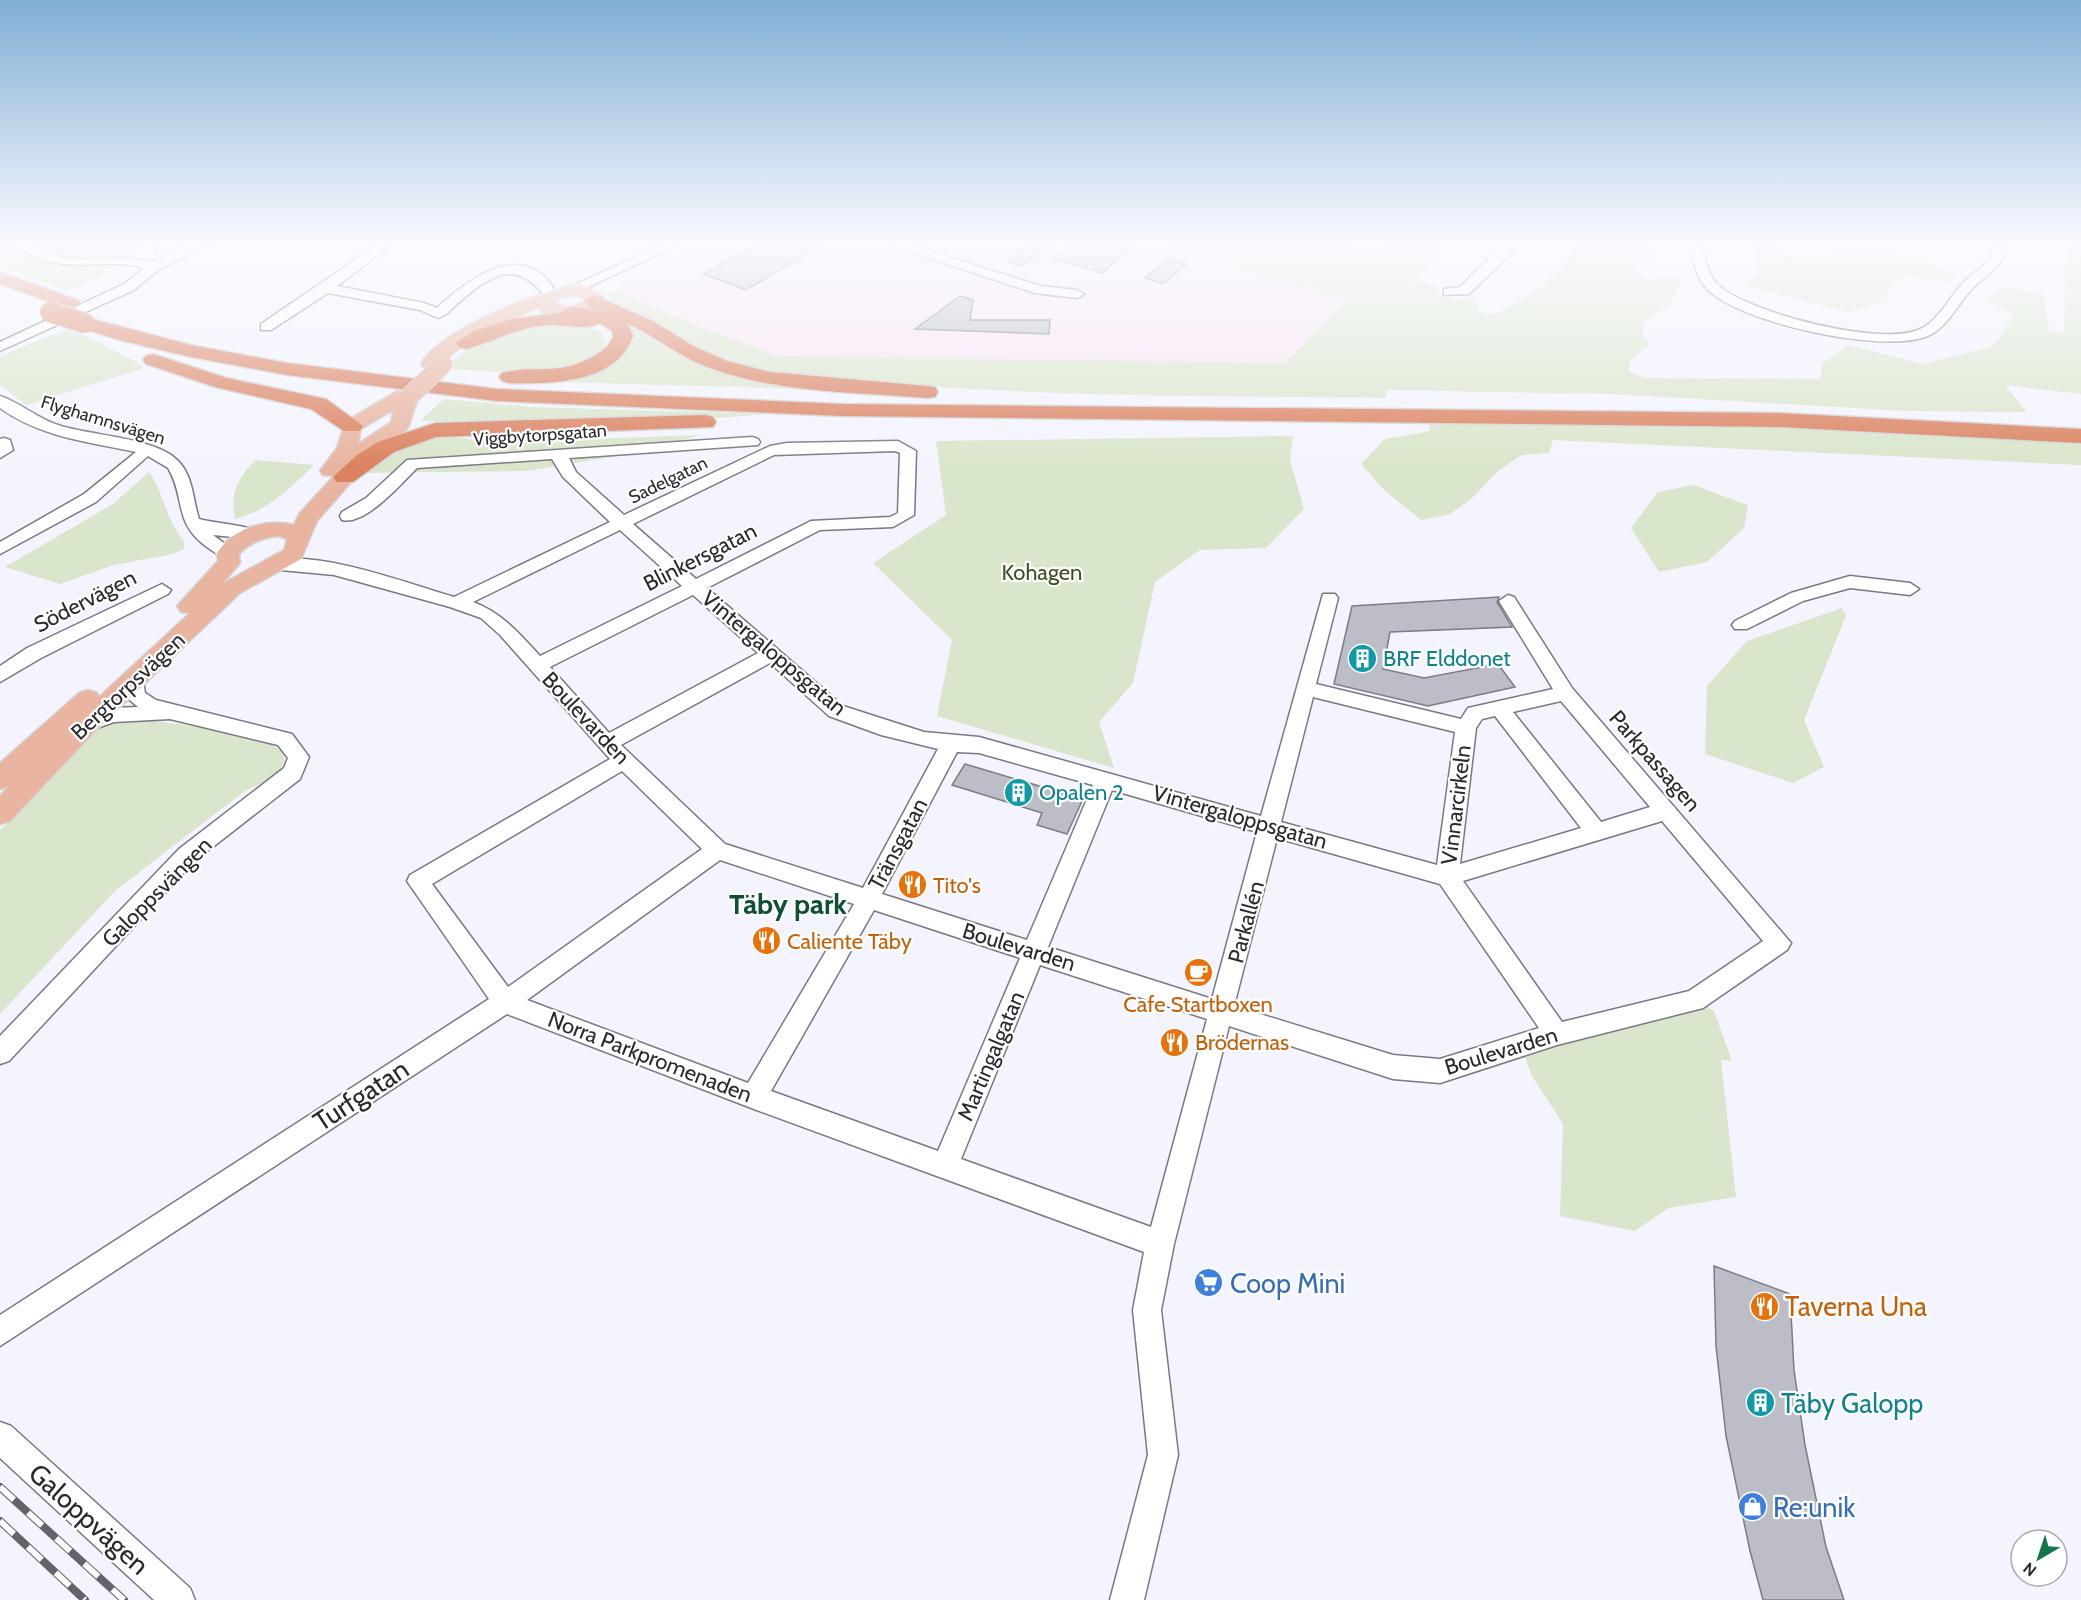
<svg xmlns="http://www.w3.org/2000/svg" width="2081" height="1600" font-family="Cabin,sans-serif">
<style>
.commercial{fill:#f9e4f2}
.green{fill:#dae6cb}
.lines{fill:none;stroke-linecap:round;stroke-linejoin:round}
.stream{stroke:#84a4b6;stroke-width:3}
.building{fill:#bdbdc7;stroke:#7c7c86;stroke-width:1.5}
.minor-casing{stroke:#787982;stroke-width:3}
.major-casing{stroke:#d4d4d5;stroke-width:3}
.highway-casing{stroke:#d4d4d5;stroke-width:3}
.minor{fill:#fff;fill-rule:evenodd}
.major{fill:#e9b5a0;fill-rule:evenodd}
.highway{fill:#db8360;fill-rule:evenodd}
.rail-casing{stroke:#636369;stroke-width:8}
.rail{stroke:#fff;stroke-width:6;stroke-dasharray:19;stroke-linecap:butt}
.major-bridge-casing{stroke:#d4d4d5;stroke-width:20;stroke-linecap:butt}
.highway-bridge-casing{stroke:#d4d4d5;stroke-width:22;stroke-linecap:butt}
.major-bridge{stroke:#e9b5a0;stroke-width:18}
.highway-bridge{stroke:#db8360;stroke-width:20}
.labels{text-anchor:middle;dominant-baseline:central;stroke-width:4.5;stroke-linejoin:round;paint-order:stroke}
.far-street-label{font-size:18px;fill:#2a2a2e;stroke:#fff}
.street-label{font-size:22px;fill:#2a2a2e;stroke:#fff}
.park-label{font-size:22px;fill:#3c4f20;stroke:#fff}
.culture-label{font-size:22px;fill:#0d838f;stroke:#fff;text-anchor:start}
.food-label{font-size:22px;fill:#c56008;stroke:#fff;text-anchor:start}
.near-street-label{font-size:27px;fill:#2a2a2e;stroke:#fff}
.near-shop-label{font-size:27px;fill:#366cbe;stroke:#fff;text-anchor:start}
.near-food-label{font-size:27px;fill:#c56008;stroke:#fff;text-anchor:start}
.near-culture-label{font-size:27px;fill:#0d838f;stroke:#fff;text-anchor:start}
.district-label{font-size:28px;font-weight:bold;fill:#0f5034;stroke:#fff}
</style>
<rect width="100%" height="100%" fill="#f3f4ff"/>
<polygon class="commercial" points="704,243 1158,243 1348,300 1285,363 779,356 700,327 613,290 620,286 617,284 657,262"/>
<g class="green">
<polygon points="0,243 155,243 131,252 117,270 65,291 0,266"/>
<path d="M 1158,243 L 1331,243 L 1381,248 L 1390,243 L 1447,243 L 1415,281 L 1438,286 L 1435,294 L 1458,300 L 1473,298 L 1479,312 C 1484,313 1492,316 1497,313 C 1522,303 1570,269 1577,243 L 1645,243 L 1655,259 L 1631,262 L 1644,279 L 1681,277 L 1680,284 L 1666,310 L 1656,312 L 1643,323 L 1643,333 L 1650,344 L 1630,361 L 1629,372 L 1648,378 L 1820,379 L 1823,363 L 1849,345 L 1922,364 L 1993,346 L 2014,316 L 1988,299 L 2003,286 L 2044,295 L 2049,331 L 2064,332 L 2067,243 L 2081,243 L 2081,394 L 2005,385 L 2027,412 L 1907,411 L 1612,394 L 1387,390 L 1386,398 C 1233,396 1079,397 927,386 C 861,382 792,381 729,360 C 701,351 677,336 652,322 C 635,313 619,308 605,295 L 616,291 L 700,327 L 778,356 L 1285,363 L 1347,300 Z"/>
<polygon points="1745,243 1769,243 1795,261 1822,261 1845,250 1884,250 1958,273 1949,283 1902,274 1878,303 1849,312 1742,285 1757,275 1757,254"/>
<path d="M 554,322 L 600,330 L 606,343 L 602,353 L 574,369 L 519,373 L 444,369 C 481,332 505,333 554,322 Z"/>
<polygon points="623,322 676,353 719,370 811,389 522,381 602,368 628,350 630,333"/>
<polygon points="70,328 135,361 144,368 26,405 0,385 0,356"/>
<polygon points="444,399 533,407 767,414 680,421 420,421"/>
<polygon points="1428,421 1823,428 2081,442 2081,465 1553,440 1549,453 1522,455 1499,470 1471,499 1450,514 1421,520 1384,490 1361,464 1385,439 1430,431"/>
<polygon points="433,435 476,440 560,440 701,435 635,453 527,471 358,473 367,462"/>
<polygon points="1293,436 1290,460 1304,509 1266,548 1200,550 1155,582 1133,683 1099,722 1114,768 937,716 952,640 873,563 946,515 936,441"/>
<path d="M 255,460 L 314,465 C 289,489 269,510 235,519 C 229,492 238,480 255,460 Z"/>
<path d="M 149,472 C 164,493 166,521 184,541 L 184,549 L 173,554 L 114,565 L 60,584 L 5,567 L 113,504 Z"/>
<polygon points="1693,485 1748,505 1744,528 1707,562 1659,572 1631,528 1658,492"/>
<polygon points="1842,608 1846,616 1804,720 1824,767 1793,783 1705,754 1707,686 1747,641"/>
<path d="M 129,718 C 157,721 258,733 277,748 C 281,750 283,756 285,760 L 277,776 L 245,791 L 116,890 L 0,1014 L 0,831 C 20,808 82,732 106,722 C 113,719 122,719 129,718 Z"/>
<polygon points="1695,1000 1714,1011 1732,1061 1721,1060 1736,1197 1668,1208 1635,1231 1560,1216 1563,1124 1532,1076 1520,1045"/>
</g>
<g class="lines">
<polyline class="stream" points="152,243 157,253"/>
</g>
<g class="building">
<polygon points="759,243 825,243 746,290 704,274"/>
<polygon points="1031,243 1053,243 1022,266 1007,262"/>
<polygon points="1072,243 1138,243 1102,273 1053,258"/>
<polygon points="1168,259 1186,264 1163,284 1145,278"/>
<polygon points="960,296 973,300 970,320 1050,320 1049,334 915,329"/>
<polygon points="1499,597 1497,602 1512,627 1390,632 1383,669 1424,678 1498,664 1515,687 1428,706 1334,684 1352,606"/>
<polygon points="965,764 1083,799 1067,834 1037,825 1042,813 952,785"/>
<polygon points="1714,1266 1790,1294 1794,1370 1805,1445 1826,1547 1844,1600 1763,1600 1750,1551 1726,1436 1716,1346"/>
</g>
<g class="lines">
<defs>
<g id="minor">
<path d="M 10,243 L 27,243 L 53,255 L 72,259 L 130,258 L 152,262 L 194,243 L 211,243 L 158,270 L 134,290 L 0,351 L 0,342 L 124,284 L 144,268 C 105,256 75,275 31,255 C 23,251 15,248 10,243 Z"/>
<path d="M 380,243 L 394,243 L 337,286 L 424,303 L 437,308 C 462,285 510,245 545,277 C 550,282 554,290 559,296 L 557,299 L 547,299 C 516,256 490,276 457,304 C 451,309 446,316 438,318 L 420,310 L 328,293 L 271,330 L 261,330 L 261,324 Z"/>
<polygon points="665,243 682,243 578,292 573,293 566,289"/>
<polygon points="883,243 903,243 1041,286 1077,290 1084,294 1077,298 1035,293"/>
<polygon points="1504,243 1516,243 1509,256 1469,294 1444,295 1444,289 1460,287"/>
<path d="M 1688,243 L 1700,243 C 1706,256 1707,275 1718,285 C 1749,313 1878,346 1918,330 C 1939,322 1949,296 1965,281 C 1977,269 1994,263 1994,243 L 2006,243 C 2007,266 1986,274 1972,289 C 1957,304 1947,330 1925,337 C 1880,353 1740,323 1707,289 C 1695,277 1694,258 1688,243 Z"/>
<path d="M 0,396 C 15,400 39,419 58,425 C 90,436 159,437 180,463 C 193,478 193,500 199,519 C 213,523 255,526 262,534 L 253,539 L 213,535 L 237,553 L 228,559 C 219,556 211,550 203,544 C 174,521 185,496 168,468 L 148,456 L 96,502 L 0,554 L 0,542 L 84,494 L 136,452 C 89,442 40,437 0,408 Z"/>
<path d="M 752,437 L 758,439 L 760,442 L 758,445 L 569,458 L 576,472 L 624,515 L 770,446 L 787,443 L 898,441 L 916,451 L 914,515 L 893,527 L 820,530 L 707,588 L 843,706 L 924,732 L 979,737 L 1261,816 L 1323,594 L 1335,594 L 1338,598 L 1316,684 L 1461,719 L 1468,708 L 1553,689 L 1499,601 L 1508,595 L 1514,597 L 1572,688 L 1791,943 L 1787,950 L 1703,1008 L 1557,1045 L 1440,1083 L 1393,1079 L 1229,1026 L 1174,1244 L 1161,1310 L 1178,1455 L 1144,1600 L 1110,1600 L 1148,1455 L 1133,1310 L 1144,1252 L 754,1109 L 507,1014 L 0,1346 L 0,1315 L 489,999 L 407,881 L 410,875 L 610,759 L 500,635 L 481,618 L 450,607 L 334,575 L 270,569 L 267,565 L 270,561 C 316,549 407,583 454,597 L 610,522 L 563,477 L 552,459 L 417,468 C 402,483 365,526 342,520 L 340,516 L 342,512 L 366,498 L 407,460 ZM 895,451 L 900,453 L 898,513 L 890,517 L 811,521 L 696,579 L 633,524 L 774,455 ZM 620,530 L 682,586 L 540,656 C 519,633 502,613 473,602 ZM 693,595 L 758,653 L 609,733 L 550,667 ZM 770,663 L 829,716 L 881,735 L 938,749 L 863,888 L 725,844 L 621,745 ZM 1313,697 L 1455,732 L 1437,865 L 1281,822 ZM 1561,701 L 1650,807 L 1601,822 L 1513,712 ZM 1495,716 L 1581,828 L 1460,864 L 1476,728 L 1482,719 ZM 957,752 L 979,753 L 1093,785 L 1027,940 L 882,894 ZM 622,771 L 702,849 L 508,987 L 432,884 ZM 1112,790 L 1257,832 L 1212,999 L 1048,947 ZM 1662,821 L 1763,941 L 1689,991 L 1562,1022 L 1463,881 ZM 1277,838 L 1440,884 L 1539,1028 L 1440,1059 L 1393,1055 L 1234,1006 ZM 720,860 L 854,904 L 748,1083 L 527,1000 ZM 874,910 L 1020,958 L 938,1151 L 771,1091 ZM 1040,965 L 1207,1019 L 1151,1227 L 961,1159 Z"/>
<polygon points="4,438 10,440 13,450 0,458 0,439"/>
<polygon points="1850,576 1910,583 1919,589 1910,595 1850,588 1803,601 1747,629 1735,629 1732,625 1735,621 1791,593"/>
<polygon points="162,584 171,590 168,594 41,658 0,682 0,666 27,648"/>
<polygon points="135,672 142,674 145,693 156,700 292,734 309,757 300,779 195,861 9,1061 0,1064 0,1036 179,849 284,768 288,758 278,745 170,719 114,722 86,732 79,730 76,725 79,720 112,708 138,707 125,696 125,679 128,674"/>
<polygon points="0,1422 11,1426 190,1588 195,1600 154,1600 0,1458"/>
</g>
<g id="major">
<path d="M 581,284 L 604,297 L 597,309 L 569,318 L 543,313 L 539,307 C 498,326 471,336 437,367 L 423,367 L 421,363 C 445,327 539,291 581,284 ZM 578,295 L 585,299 L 584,302 L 568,307 L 555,304 L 561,297 Z"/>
<path d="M 397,391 L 415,394 L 418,398 L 408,428 L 397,438 L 374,450 L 352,481 L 317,521 L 301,559 L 240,593 L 94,732 L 10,821 L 0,824 L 0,796 L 9,786 L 0,789 L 0,763 L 79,693 L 88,690 L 97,693 L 99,697 L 190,613 L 181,612 L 177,606 L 218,561 L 217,553 C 233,528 266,518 294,525 L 299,514 L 334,476 L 323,475 L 320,471 L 337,448 L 345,422 ZM 393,410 L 391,422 L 358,444 L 361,429 ZM 279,536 L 287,539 L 284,550 L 222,584 L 240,563 L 239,554 C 250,543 263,537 279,536 Z"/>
</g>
<g id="highway">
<polygon points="0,272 78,300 81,304 71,310 0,284"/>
<path d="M 594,295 L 653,321 L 693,346 L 727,361 L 770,372 L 927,386 L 935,387 L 938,392 L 935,397 L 927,398 C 856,392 780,393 713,369 C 682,359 657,337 628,324 L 633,336 C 617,384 550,384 509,383 L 502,381 L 499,377 L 502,373 C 537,364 557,377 594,356 C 602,351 610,346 613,336 L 612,331 L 599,323 C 588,331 562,324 548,325 C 516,327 495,342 466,349 L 459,347 L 456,343 L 474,331 L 511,319 L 559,313 L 569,307 L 592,309 L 584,301 Z"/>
<polygon points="85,317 191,345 287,363 497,389 842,404 1779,413 2081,429 2081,443 1779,427 842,416 497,401 287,375 191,357 119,340 78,327 75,323 78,319"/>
<polygon points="153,354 227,378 326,399 363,426 360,431 344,431 311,409 215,387 146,364 143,360 146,356"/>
<polygon points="705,415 713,417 716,422 713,427 436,437 394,452 353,482 337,482 333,477 357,455 378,442 435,423"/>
</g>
</defs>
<use href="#minor" class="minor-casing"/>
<use href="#major" class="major-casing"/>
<use href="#highway" class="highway-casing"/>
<use href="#minor" class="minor"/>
<use href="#major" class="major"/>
<use href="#highway" class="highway"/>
<defs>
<g id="rail">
<polyline points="0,1487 124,1600"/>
<polyline points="0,1521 85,1600"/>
</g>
</defs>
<use href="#rail" class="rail-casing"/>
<use href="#rail" class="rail"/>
<defs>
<polyline id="major-bridge" points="408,398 443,364"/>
<polyline id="highway-bridge" points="50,312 85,323"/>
</defs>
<use href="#major-bridge" class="major-bridge-casing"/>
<use href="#highway-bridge" class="highway-bridge-casing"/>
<use href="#major-bridge" class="major-bridge"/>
<use href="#highway-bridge" class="highway-bridge"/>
</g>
<linearGradient id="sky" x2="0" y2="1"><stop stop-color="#80aed4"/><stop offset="0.52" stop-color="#fafaff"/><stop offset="1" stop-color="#fafaff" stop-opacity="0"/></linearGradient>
<rect width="2081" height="467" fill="url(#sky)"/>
<defs>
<symbol id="building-disc" viewBox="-11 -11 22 22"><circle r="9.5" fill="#0f9aa8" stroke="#fff"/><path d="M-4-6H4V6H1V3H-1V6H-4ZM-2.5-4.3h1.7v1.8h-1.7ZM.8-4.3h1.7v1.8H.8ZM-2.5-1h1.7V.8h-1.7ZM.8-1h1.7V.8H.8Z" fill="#fff"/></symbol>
<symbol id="restaurant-disc" viewBox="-11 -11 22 22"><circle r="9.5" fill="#e8710a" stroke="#fff"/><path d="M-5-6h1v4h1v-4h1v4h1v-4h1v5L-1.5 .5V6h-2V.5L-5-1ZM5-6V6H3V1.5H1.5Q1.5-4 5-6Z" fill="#fff"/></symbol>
<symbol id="cafe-disc" viewBox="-11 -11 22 22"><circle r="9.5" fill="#e8710a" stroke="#fff"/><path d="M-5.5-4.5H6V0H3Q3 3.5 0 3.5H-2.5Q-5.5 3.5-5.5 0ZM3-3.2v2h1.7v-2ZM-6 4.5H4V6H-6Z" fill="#fff"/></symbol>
<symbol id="supermarket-disc" viewBox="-11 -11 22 22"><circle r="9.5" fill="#3f7fe0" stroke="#fff"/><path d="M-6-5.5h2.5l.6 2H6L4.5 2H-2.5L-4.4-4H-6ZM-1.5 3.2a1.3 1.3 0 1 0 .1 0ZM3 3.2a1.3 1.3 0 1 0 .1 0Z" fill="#fff"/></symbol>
<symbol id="shop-disc" viewBox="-11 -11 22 22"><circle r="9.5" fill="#3f7fe0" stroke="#fff"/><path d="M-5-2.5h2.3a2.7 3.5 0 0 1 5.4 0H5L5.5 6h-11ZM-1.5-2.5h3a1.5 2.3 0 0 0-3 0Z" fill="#fff"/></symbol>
</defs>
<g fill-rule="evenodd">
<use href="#building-disc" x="1346" y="642" width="33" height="33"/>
<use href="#building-disc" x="1002" y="776" width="33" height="33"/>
<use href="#restaurant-disc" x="896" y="868" width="33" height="33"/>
<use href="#restaurant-disc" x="750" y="924" width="33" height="33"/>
<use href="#cafe-disc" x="1182" y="956" width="33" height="33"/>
<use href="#restaurant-disc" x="1158" y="1026" width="33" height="33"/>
<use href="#supermarket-disc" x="1192" y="1266" width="33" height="33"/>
<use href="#restaurant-disc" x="1748" y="1290" width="33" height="33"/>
<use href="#building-disc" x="1744" y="1386" width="33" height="33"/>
<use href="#shop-disc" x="1736" y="1490" width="33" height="33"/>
</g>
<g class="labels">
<g class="far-street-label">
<text transform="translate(103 420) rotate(17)">Flyghamnsvägen</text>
<text transform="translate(540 435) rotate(-4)">Viggbytorpsgatan</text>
<text transform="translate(668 480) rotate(-26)">Sadelgatan</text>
</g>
<g class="street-label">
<text transform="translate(700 557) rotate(-27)">Blinkersgatan</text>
<text transform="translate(85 601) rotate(-27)">Södervägen</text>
<text transform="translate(774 653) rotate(40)">Vintergaloppsgatan</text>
<text transform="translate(128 686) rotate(-43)">Bergtorpsvägen</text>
<text transform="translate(586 718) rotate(47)">Boulevarden</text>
<text transform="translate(1655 761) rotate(49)">Parkpassagen</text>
<text transform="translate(1456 805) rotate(-83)">Vinnarcirkeln</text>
<text transform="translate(1240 817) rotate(16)">Vintergaloppsgatan</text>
<text transform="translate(898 844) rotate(-62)">Tränsgatan</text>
<text transform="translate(157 892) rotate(-45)">Galoppsvängen</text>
<text transform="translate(1246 922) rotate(-75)">Parkallén</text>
<text transform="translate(1019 947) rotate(17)">Boulevarden</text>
<text transform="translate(1501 1051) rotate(-17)">Boulevarden</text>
<text transform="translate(991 1056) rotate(-67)">Martingalgatan</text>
<text transform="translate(650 1057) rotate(21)">Norra Parkpromenaden</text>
</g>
<g class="park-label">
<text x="1042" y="572">Kohagen</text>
</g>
<g class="culture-label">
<text x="1383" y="658">BRF Elddonet</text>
<text x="1039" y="792">Opalen 2</text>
</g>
<g class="food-label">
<text x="933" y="885">Tito's</text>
<text x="787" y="941">Caliente Täby</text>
<text x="1198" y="1004" text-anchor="middle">Cafe Startboxen</text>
<text x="1195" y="1042">Brödernas</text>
</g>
<g class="near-street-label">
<text transform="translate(361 1095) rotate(-33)">Turfgatan</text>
<text transform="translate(89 1519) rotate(42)">Galoppvägen</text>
</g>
<g class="near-shop-label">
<text x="1230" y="1283">Coop Mini</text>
<text x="1773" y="1507">Re:unik</text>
</g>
<g class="near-food-label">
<text x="1785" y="1306">Taverna Una</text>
</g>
<g class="near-culture-label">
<text x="1781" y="1403">Täby Galopp</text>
</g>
<g class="district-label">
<text x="788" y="904">Täby park</text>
</g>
</g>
<g transform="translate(2039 1558) rotate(219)"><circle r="28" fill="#ffffff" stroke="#aaaaab" stroke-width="1.5"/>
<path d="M0-4.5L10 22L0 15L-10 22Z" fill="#13764d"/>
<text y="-9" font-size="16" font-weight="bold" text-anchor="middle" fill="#2a2a2e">N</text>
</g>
</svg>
